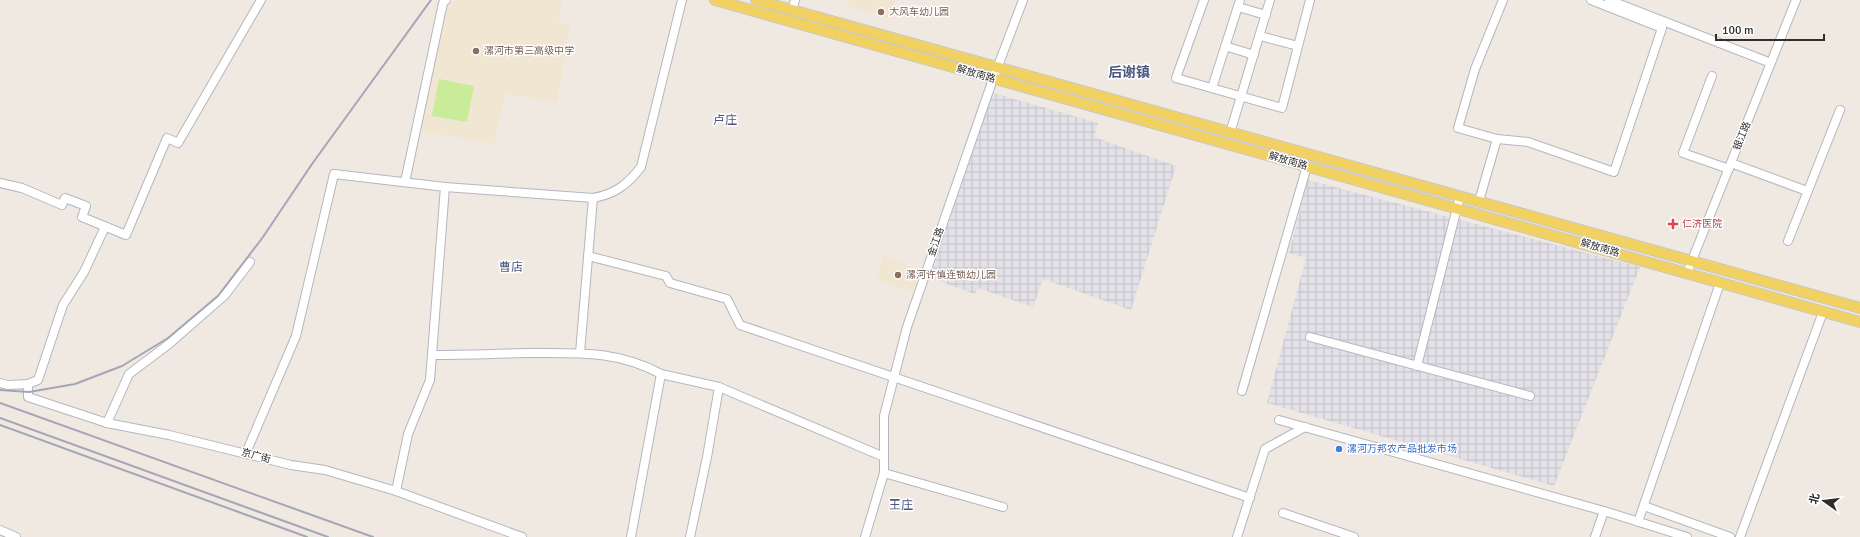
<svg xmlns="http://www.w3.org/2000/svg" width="1860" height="537" font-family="Signika,'Noto Sans SC',sans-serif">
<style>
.industrial{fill:url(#industrial-grid)}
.education{fill:#f0e6d1}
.pitch{fill:#c9ec9a}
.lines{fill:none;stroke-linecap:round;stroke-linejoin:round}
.minor-casing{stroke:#b4b7c1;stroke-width:10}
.major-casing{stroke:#c9c9c9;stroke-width:12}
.minor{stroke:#fff;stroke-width:8}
.major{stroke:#f2d163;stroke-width:10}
.rail{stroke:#a3a6b8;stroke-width:2}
.education-dot{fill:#8d6e63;stroke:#fff;stroke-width:1.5}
.health-dot{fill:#e0444e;stroke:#fff;stroke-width:1.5}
.shop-dot{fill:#3f7fe0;stroke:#fff;stroke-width:1.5}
.labels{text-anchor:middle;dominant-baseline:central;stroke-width:3;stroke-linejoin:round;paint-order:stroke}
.education-label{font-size:10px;fill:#785e54;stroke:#fff;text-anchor:start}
.street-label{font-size:10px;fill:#2e2e2e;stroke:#fff}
.health-label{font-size:10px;fill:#be3a42;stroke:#fff;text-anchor:start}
.shop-label{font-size:10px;fill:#366cbe;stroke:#fff;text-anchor:start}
.quarter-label{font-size:12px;fill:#4d5680;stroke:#fff}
.district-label{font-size:14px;font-weight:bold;fill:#4d5680;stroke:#fff}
</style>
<defs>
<pattern id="industrial-grid" width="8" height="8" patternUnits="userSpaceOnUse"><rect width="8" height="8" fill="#e3e1e8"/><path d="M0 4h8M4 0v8" fill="none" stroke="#c3c1c7"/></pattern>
</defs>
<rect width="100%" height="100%" fill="#efe9e1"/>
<g class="industrial">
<polygon points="993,93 1098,123 1094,137 1176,166 1131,310 1043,279 1033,307 978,288 975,294 930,278"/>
<polygon points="1308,180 1640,267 1554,486 1267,403 1306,258 1289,253"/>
</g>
<g class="education">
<polygon points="454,0 562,0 558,22 570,24 557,102 505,94 494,144 420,131 446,8"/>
<polygon points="849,0 895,0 891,18 847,6"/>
<polygon points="884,256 920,270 912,292 876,280"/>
</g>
<polygon class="pitch" points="439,79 474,86 467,122 432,116"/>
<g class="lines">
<defs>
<g id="minor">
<polyline points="1204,0 1176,78 1282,108 1310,0"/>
<polyline points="1503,0 1475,69 1458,128 1497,139 1528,142 1614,172 1662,28 1591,0"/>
<polyline points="1609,0 1771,63"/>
<polyline points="1238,7 1266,15"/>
<polyline points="792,10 795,0"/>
<polyline points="1260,36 1298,46"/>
<polyline points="1225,46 1254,55"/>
<polyline points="1712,76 1683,153 1729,169"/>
<polyline points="1212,88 1240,0"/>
<polyline points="1230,133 1270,0"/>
<polyline points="1731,163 1807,191"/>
<polyline points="405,182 443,3 446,0"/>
<polyline points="0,183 22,188 62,205 65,198 86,206 82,217 126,235 167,138 178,143 261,0"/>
<polyline points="445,187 593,198 580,353"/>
<path d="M 593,198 C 615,194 627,185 641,167 L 682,0"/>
<polyline points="1479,201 1497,139"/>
<polyline points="1788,241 1840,110"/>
<polyline points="588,256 666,276 670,283 727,299 740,325 1250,498"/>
<polyline points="1687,273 1796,0"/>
<polyline points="1310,337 1530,396"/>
<path d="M 432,355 C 464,355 496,354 527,353 C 576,353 617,350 661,374"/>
<polyline points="1417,366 1460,196"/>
<polyline points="0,383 8,385 28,384 28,397 107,423 169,435 291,465 325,470 396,491 522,537"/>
<polyline points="28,384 38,380 63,305 84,272 105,227"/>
<polyline points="1242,391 1307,166"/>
<polyline points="1279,420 1604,511 1687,537"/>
<polyline points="107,423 129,374 169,344 225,295 250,262"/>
<polyline points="246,453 296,336 334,174 445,187 430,380 408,434 396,491"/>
<polyline points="884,473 1003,507"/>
<polyline points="1644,506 1730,537"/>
<polyline points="1283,513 1354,537"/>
<polyline points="1638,522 1720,283"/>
<polyline points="0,530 16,537"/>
<polyline points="631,537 661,374 719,387"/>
<polyline points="690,537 707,457 719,387 884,457"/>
<polyline points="865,537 884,473 884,416 907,327 993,79 1023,0"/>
<polyline points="1237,537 1265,449 1305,427"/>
<polyline points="1595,537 1604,511"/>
<polyline points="1740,537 1823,312"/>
</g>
<g id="major">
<polyline points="715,0 1860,322"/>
<polyline points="756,0 1860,308"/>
</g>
</defs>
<use href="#minor" class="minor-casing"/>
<use href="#major" class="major-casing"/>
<use href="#minor" class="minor"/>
<use href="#major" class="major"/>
<g class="rail">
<polyline points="0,390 29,392 75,384 122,366 168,338 218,296 263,237 312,164 431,0"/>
<polyline points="0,403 373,537"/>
<polyline points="0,418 328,537"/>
<polyline points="0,425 307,537"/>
</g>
</g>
<g class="education-dot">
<circle cx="881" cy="12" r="4"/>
<circle cx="476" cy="51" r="4"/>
<circle cx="898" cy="275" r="4"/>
</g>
<path class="health-dot" d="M1671 218h4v4h4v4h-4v4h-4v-4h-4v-4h4z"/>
<circle class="shop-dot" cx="1339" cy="449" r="4"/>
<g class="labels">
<g class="education-label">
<text x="889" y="12">大风车幼儿园</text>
<text x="484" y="51">漯河市第三高级中学</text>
<text x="906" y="275">漯河许慎连锁幼儿园</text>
</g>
<g class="street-label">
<text transform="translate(976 74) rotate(16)">解放南路</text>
<text transform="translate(1742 136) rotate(-68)">银江路</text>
<text transform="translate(1288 161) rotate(16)">解放南路</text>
<text transform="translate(936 242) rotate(-71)">金江路</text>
<text transform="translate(1600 248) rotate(16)">解放南路</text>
<text transform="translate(256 456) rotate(15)">京广街</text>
</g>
<g class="health-label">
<text x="1682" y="224">仁济医院</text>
</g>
<g class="shop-label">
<text x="1347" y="449">漯河万邦农产品批发市场</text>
</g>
<g class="quarter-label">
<text x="725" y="120">卢庄</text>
<text x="511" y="267">曹店</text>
<text x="901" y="505">王庄</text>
</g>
<g class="district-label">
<text x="1129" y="72">后谢镇</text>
</g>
</g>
<g transform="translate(1824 501) rotate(284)" stroke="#ffffff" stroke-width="3" paint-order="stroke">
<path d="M0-3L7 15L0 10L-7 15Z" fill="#2e2e2e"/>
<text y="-6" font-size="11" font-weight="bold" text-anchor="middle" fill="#2e2e2e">北</text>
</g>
<path d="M1716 34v6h108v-6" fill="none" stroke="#2e2e2e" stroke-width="2"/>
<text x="1722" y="34" font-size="12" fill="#2e2e2e" stroke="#ffffff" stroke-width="3" paint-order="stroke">100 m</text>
</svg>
